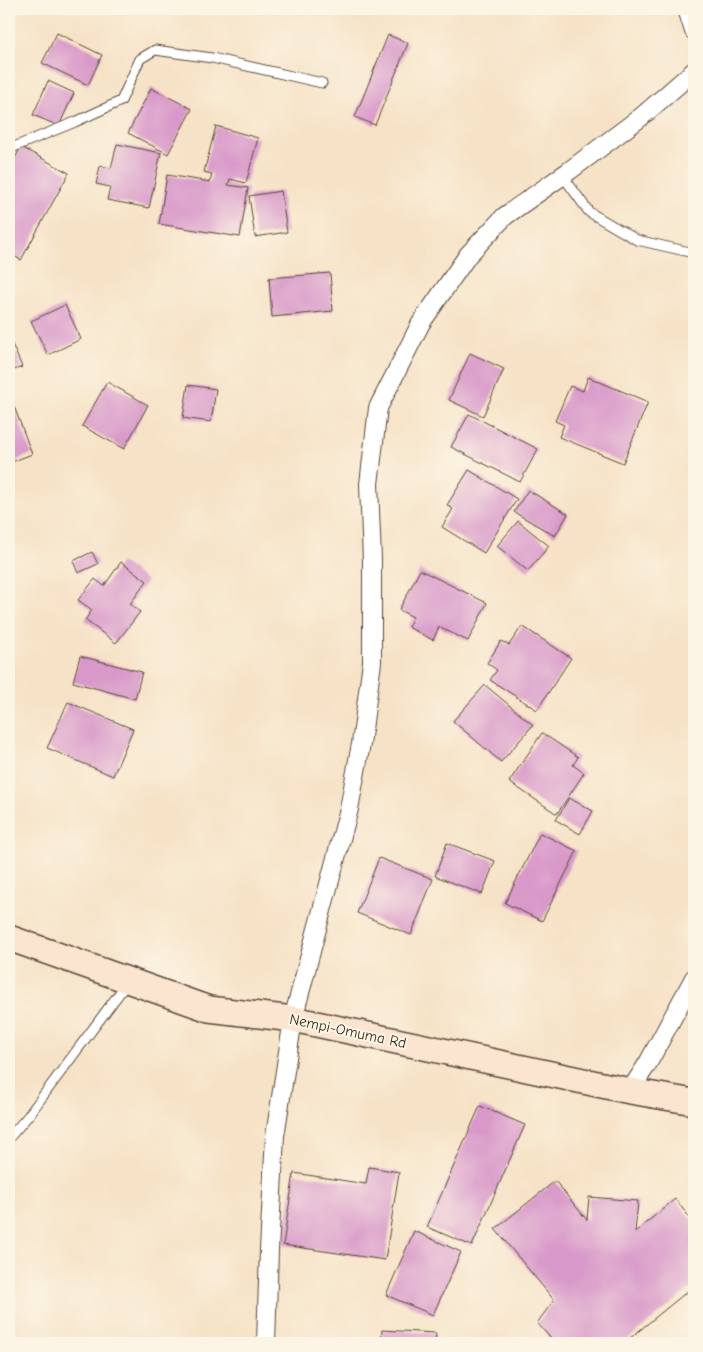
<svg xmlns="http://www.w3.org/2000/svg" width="703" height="1352" font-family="'Comic Neue',sans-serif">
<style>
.building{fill:#d898c9}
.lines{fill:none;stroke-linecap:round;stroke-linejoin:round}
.lane-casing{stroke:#574637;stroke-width:11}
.street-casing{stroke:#574637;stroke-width:20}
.secondary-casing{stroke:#574637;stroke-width:28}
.lane{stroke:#fff;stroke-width:9}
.street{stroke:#fff;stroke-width:18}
.secondary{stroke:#fce5d0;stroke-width:25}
.labels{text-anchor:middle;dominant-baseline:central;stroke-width:4;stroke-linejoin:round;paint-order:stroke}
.street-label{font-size:15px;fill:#3b2a1e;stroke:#fcf5e5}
</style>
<rect width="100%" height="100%" fill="#fcf5e5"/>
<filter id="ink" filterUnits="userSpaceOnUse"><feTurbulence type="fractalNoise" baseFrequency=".02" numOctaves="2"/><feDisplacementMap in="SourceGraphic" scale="10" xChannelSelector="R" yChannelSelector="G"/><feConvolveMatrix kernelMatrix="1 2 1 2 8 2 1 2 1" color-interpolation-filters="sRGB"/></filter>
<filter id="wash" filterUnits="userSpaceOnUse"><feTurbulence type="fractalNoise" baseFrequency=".0096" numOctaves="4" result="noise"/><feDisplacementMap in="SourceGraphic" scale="20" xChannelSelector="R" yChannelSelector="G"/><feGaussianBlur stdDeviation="1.12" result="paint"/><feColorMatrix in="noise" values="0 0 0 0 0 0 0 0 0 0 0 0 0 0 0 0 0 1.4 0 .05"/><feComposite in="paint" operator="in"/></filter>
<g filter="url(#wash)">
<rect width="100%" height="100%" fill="#f6e2c6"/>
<g id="blocks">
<g class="building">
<polygon points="57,33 102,55 88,85 42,63"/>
<polygon points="388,35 408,43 375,125 355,117"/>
<polygon points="48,81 74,93 59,126 33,115"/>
<polygon points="151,88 192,109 168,154 128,133"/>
<polygon points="216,126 258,138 246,183 230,179 228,185 248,188 240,237 159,224 167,175 210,182 212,174 204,172"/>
<polygon points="117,144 161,153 149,208 107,200 110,187 96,184 100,166 111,168"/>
<polygon points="21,147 69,173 21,260 9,253 9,169"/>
<polygon points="281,191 287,232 255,237 249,196"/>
<polygon points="330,273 333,311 272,317 269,278"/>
<polygon points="65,305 81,339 48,355 31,321"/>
<polygon points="9,337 22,367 9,372"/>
<polygon points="470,353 504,369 483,416 449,400"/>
<polygon points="588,377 648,402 623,463 559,437 564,425 555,421 570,386 583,391"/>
<polygon points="107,382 148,405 124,449 82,426"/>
<polygon points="188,385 216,389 211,422 183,418"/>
<polygon points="12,401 32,454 9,463 9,402"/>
<polygon points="469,414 538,449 520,482 451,447"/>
<polygon points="469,470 517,499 484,553 442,527 453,509 447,505"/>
<polygon points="528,490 568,514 555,536 514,512"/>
<polygon points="518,521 549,546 528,571 497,546"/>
<polygon points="92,552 98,564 78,573 73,561"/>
<polygon points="121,562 147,581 130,604 140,612 116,643 85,620 92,610 78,600 95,579 104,586"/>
<polygon points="420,570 487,603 468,641 439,627 433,640 408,627 413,617 399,610"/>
<polygon points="522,626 571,658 537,710 490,680 497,670 487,663 501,641 509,645"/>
<polygon points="80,656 142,672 135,699 73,682"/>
<polygon points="485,685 533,725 501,762 453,721"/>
<polygon points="68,702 133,729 113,776 47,748"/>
<polygon points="542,733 578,757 573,765 584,773 557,814 509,782"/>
<polygon points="569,798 593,811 580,834 556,820"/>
<polygon points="540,833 577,851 542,921 505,903"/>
<polygon points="447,843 495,861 482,894 435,876"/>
<polygon points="379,858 433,879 411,935 357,913"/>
<polygon points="480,1106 525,1125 472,1246 427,1227"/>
<polygon points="369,1167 399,1172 385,1260 283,1245 294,1173 366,1184"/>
<polygon points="555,1181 587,1220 589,1197 638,1201 635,1232 675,1199 694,1223 694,1286 624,1343 555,1343 537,1323 554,1300 495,1229"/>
<polygon points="414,1231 461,1252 433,1315 386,1295"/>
<polygon points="382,1330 436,1333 435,1343 381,1343"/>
</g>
</g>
</g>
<g filter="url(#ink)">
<use href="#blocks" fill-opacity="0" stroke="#574637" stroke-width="1"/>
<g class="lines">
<defs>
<g id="lane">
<polyline points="9,149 75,122 121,101 140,59 155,50 212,58 322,83"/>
<polyline points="563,176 589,212 637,240 694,253"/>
<polyline points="9,1138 28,1116 127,983"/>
</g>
<g id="street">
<polyline points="687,9 694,31"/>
<polyline points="630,1091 648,1063 694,978"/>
<polyline points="266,1343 269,1250 275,1136 293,1019 349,809 361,744 372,662 372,560 369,484 378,408 421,323 468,255 505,216 569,171 641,117 694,71"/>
</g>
<polyline id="secondary" points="9,938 209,1009 293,1019 630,1091 694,1102"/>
</defs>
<use href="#lane" class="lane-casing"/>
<use href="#street" class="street-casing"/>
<use href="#secondary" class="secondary-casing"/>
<use href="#lane" class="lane"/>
<use href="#street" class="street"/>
<use href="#secondary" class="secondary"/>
</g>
</g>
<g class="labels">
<g class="street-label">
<text transform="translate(348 1031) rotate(12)">Nempi-Omuma Rd</text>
</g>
</g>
<rect width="703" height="1352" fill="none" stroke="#fcf5e5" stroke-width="30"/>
</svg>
